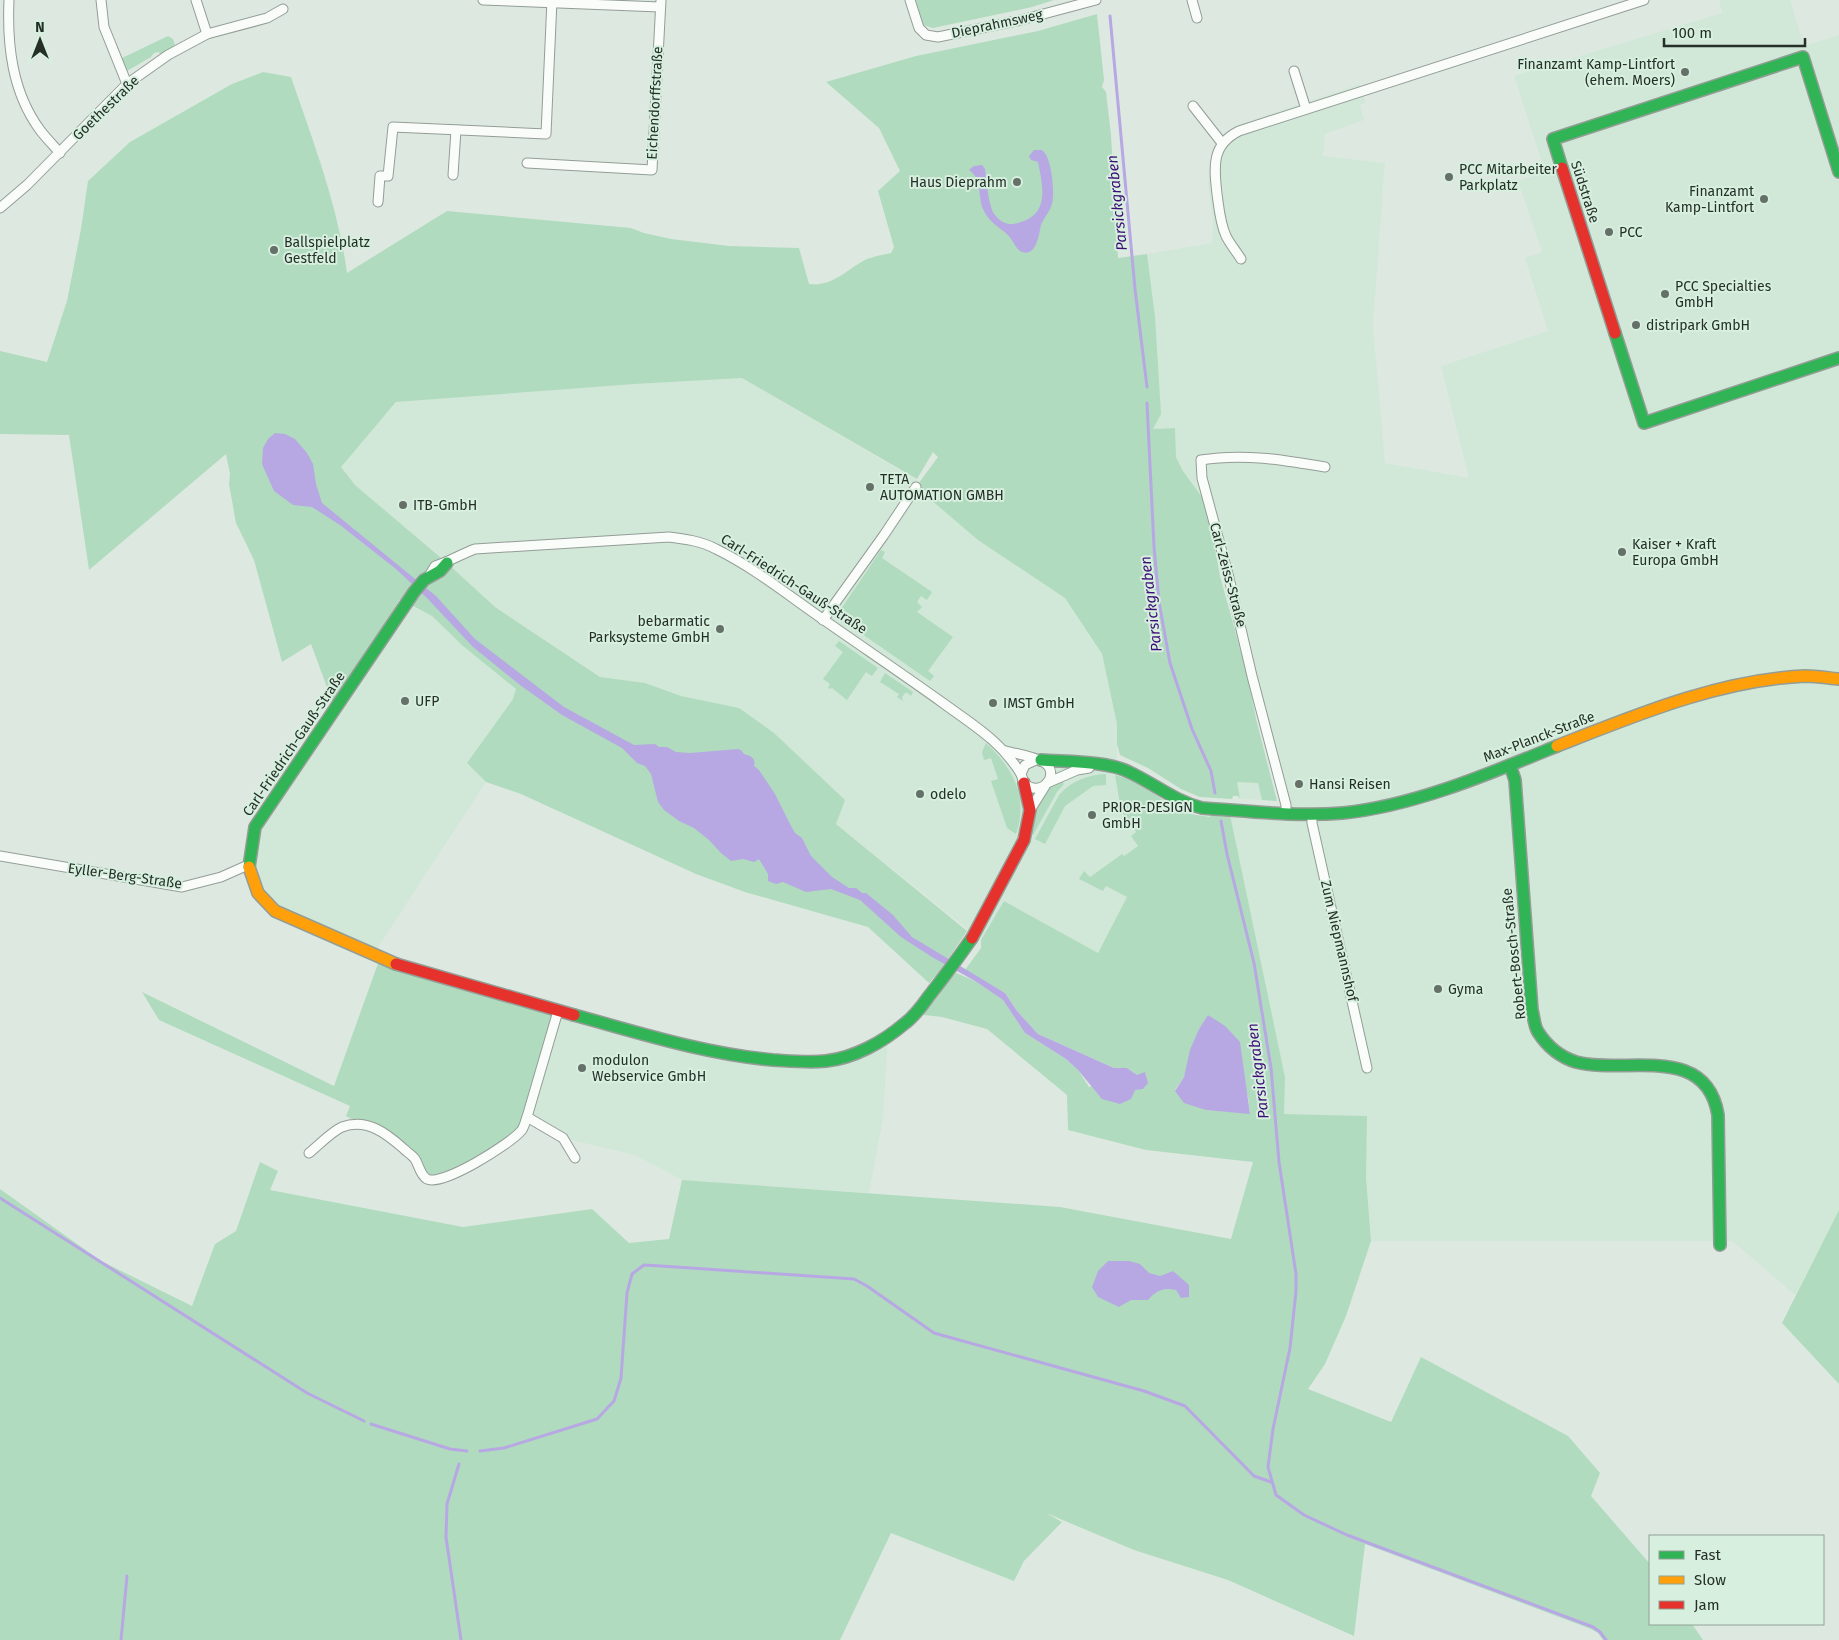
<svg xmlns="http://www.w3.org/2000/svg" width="1839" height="1640" font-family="'Fira Sans',sans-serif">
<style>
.built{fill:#d1e8d8}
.green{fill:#b0dbbe;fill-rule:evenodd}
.water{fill:#b7a8e4}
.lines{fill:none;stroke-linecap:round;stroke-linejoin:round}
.stream{stroke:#b7a8e4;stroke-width:3}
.street-casing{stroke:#939d96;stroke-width:11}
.fast-casing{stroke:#939d96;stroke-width:14}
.slow-casing{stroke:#939d96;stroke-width:14}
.jam-casing{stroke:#939d96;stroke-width:14}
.street{stroke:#fafcfa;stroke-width:9}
.fast{stroke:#30b455;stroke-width:11}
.slow{stroke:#ff9f0a;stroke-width:11}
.jam{stroke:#e5322d;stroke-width:11}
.poi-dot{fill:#657068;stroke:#d7efde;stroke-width:2}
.labels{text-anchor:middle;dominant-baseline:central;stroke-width:4;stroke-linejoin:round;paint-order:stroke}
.street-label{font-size:14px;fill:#252f28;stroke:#d7efde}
.poi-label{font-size:14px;fill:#252f28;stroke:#d7efde;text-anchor:start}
.water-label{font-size:15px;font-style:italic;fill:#3e0d77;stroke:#d7efde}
</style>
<rect width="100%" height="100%" fill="#dde9e0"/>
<g class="built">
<polygon points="1719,0 1790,0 1804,46 1839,35 1839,1210 1795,1295 1732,1241 1371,1241 1366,1178 1367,1116 1284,1114 1285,1077 1229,810 1285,813 1207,504 1183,471 1176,457 1175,428 1152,429 1155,317 1147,254 1212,243 1213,220 1208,183 1211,159 1215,145 1225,133 1238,125 1360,84 1366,103 1360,105 1364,120 1325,134 1323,156 1385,163 1373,324 1385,463 1469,478 1441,366 1548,331 1525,258 1542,252 1518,181 1545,172 1514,76 1722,13"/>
<polygon points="742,378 920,482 916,487 1026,571 1065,598 1102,655 1117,724 1117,756 1115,775 1120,811 1136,833 1138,846 1123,856 1121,854 1090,877 1103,891 1106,886 1127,897 1098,953 1004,901 981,940 836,824 739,708 681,696 645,683 600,677 495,607 447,563 355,485 340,467 397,402 635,384"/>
<polygon points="406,603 432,616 463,646 516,689 513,699 468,763 486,782 373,955 275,911 258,893 250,848 255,827"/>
<polygon points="1236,782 1258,783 1262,800 1240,799"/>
<polygon points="558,1011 674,1042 826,1061 888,1036 883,1119 869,1193 682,1180 635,1155 563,1138 527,1117"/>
</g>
<g class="green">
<polygon points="916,0 1054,0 1032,7 933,28 923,25"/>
<path d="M 1097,14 L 1104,80 L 1102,87 L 1106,92 L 1111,135 L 1118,258 L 1147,254 L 1155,317 L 1161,414 L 1153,429 L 1175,428 L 1176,457 L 1183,471 L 1207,504 L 1220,576 L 1247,674 L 1257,723 L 1277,801 L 1262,800 L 1258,783 L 1237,782 L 1240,799 L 1238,796 L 1233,796 L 1232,799 L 1200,797 L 1181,789 L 1148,768 L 1120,755 L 1117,744 L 1117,724 L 1102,654 L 1065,598 L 978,540 L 916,487 L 938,457 L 933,452 L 917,479 L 742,378 L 635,384 L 396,402 L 341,467 L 355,485 L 447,563 L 495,607 L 600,677 L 645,683 L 681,696 L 739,708 L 774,733 L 845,800 L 836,824 L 967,931 L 939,972 L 929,983 L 868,927 L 745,892 L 696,874 L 521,794 L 486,782 L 467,763 L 513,699 L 516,689 L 463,646 L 432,616 L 400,599 L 335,709 L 311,644 L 282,662 L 254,560 L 236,523 L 229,484 L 230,474 L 226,454 L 89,570 L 69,435 L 0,434 L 0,351 L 47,362 L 67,301 L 81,229 L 88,181 L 130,142 L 232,84 L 263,72 L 291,77 C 313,141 338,206 347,273 L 447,211 L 631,228 L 644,233 L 671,239 L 729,246 L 799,248 L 809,284 C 833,287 847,269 867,259 C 875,256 883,255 891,253 L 894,247 L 878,191 L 900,171 L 879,128 L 826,82 L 916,56 L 1038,31 Z"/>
<polygon points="168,36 173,39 175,45 161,54 158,52 154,53 151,57 127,71 122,58"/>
<polygon points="881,550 885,552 882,558 932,592 927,600 921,596 917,602 922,607 917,612 953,637 928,671 934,676 930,681 839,618 837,615"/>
<polygon points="839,641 878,668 872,676 866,672 847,700 832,688 830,689 828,688 830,684 823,679 843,652 835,646"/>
<polygon points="885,673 913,692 911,696 906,692 902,697 903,701 897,697 899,694 880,682"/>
<path d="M 986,743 C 1013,768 1029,797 1016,834 L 1007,828 L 991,781 L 998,779 L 991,758 L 984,760 L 982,752 Z"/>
<path d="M 1106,774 L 1106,785 L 1093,786 L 1065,806 L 1045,844 L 1035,839 L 1059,795 C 1072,781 1086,775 1106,774 Z"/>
<path d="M 1115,775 L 1135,781 L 1178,810 L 1190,814 L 1210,817 L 1211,809 L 1229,810 L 1285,1077 L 1284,1114 L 1367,1116 L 1366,1178 L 1371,1241 L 1346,1316 L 1325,1364 L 1308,1389 L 1391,1422 L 1421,1357 L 1568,1436 L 1600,1473 L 1591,1496 L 1650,1564 L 1650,1624 L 1692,1624 L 1703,1640 L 1603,1640 L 1598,1633 L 1591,1629 L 1365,1544 L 1354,1636 L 1228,1580 L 1134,1550 L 1046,1513 L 1062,1522 L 1024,1561 L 1014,1581 L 891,1533 L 840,1640 L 0,1640 L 0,1189 L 101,1261 L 192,1306 L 215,1244 L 236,1231 L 260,1162 L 278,1171 L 270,1190 L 463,1227 L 592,1209 L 629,1243 L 669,1239 L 682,1180 L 1060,1207 L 1231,1239 L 1253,1162 L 1146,1150 L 1068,1130 L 1067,1095 L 987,1029 L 942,1017 L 915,1014 L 956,973 L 975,981 L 1003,1000 L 1025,1033 L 1066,1059 L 1078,1070 L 1089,1087 L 1137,1075 L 1127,1068 L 1114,1068 L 1038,1034 L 1017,1011 L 1005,993 L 965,970 L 981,948 L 981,940 L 1004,901 L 1098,953 L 1127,897 L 1106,886 L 1103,891 L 1079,879 L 1084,871 L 1090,877 L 1122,854 L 1124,856 L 1138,846 L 1131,836 L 1136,832 L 1121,811 ZM 1209,1015 L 1248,1096 L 1250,1113 L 1206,1110 L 1175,1090 L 1184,1077 L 1199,1029 Z"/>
<polygon points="1061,779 1064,784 1057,792 1033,835 1030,834 1037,805 1049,786"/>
<polygon points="380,958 558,1011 521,1131 470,1166 428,1179 399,1145 346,1116 350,1106 159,1020 142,992 334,1086"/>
<polygon points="1839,1210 1839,1384 1782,1323"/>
</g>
<g class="water">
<path d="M 1034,150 L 1042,150 C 1052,157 1055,193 1052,204 C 1050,212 1044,217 1041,225 C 1039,233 1037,257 1022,252 C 1016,250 1013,240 1008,235 C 999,227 989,222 984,211 C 977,198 983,179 969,170 L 974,166 L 982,165 L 985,169 C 987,181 988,206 995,215 C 1001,223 1009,226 1018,223 C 1050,215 1043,187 1038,162 L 1031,160 L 1029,156 Z"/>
<path d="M 275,433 L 285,434 L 295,439 L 307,453 L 313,464 L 316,484 L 322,503 L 436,596 L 475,639 L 564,707 L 634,745 L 655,744 L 659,747 L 667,747 L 676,752 L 690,753 L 738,749 L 741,750 L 744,754 C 751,756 756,758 754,766 L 759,770 L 775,794 L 790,824 L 795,833 L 802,838 L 811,856 L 832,877 L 849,888 L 856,888 L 862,893 L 866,893 L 893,915 L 912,937 L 1005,993 L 1017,1011 L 1038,1034 L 1114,1068 L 1127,1068 L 1137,1075 L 1145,1072 L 1148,1083 L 1143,1089 L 1135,1090 L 1131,1099 L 1120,1104 L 1102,1099 L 1078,1070 L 1066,1059 L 1025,1033 L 1003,1000 L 975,981 L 932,957 L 901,937 L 860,900 L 831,889 L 806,892 L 783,882 L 776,884 L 768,881 L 768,874 L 759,859 L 754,862 L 743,859 L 731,861 L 721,853 L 709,840 L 694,828 L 679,821 L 664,810 L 658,802 L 651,774 L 645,766 L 637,763 L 622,748 L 562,715 L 520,685 L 473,647 L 427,598 L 396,569 L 340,525 L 312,507 L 293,505 L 274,491 L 262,464 L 263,448 L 268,439 Z"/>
<polygon points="1208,1015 1225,1026 1240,1042 1250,1114 1206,1110 1184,1103 1175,1091 1184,1077 1190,1050 1199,1029"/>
<path d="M 1108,1261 L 1129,1261 L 1140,1264 L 1149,1273 L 1160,1276 L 1173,1271 L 1189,1285 L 1189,1297 L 1181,1298 L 1176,1290 C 1163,1287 1156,1291 1148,1300 L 1131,1300 L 1119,1307 L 1098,1297 L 1092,1287 L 1098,1271 Z"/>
</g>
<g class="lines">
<g class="stream">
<polyline points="1110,16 1135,289 1147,387"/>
<polyline points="1147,403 1154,547 1159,602 1170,663 1192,729 1211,771 1215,793"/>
<polyline points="1221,821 1227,854 1254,963 1271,1068 1279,1162 1296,1274 1296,1291 1290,1348 1273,1429 1268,1467 1276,1495 1304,1515 1347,1535 1593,1627 1600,1632 1606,1640"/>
<polyline points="0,1198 307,1393 364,1421"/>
<polyline points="371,1424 450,1449 467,1451"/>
<polyline points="480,1451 504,1448 597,1419 614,1401 621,1378 627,1293 632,1274 644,1265 661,1266 854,1279 867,1286 934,1333 1144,1391 1185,1406 1254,1476 1271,1482"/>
<polyline points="459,1464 447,1504 446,1537 461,1640"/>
<polyline points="121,1640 127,1576"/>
</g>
<defs>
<g id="street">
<path d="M 9,0 C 7,45 12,92 40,130 C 46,138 53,145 60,153"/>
<polyline points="101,0 104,27 127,84"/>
<polyline points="196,0 207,34"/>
<polyline points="483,0 660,7"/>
<polyline points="910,0 919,28 926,35 938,37 1021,20 1096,0"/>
<polyline points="1192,0 1197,18"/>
<polyline points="1294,71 1306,109"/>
<polyline points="1193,106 1222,143"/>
<polyline points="527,163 652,170 661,0"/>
<polyline points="453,175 456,130"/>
<polyline points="378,202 380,176 388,176 393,127 546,134 552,0"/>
<polyline points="0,208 27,185 127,84 168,55 207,34 267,18 283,9"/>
<path d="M 1241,259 C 1236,251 1230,244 1226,236 C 1220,223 1219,208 1217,194 C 1214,167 1211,145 1239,131 L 1644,0"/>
<path d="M 429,576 L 435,566 C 449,562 461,554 475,549 L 669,537 C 685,539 701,541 716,549 C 755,568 789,596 824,620 C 864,648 904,675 943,703 C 973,725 1001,741 1021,774"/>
<polyline points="823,620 884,535 916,487"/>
<path d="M 1006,751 C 1017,754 1033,756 1043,762 C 1062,772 1042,800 1024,783 L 1021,774 L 1025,765 L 1036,760"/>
<polyline points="1047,783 1077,770 1089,768"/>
<polyline points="1030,810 1045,786"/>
<path d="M 1286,813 L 1286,805 L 1252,676 L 1229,578 L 1202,478 L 1201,460 C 1243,453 1284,460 1325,467"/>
<polyline points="1312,814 1312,823 1367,1068"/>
<polyline points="0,856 182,887 221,877 248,865"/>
<polyline points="558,1011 527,1117 563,1138 575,1158"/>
<path d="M 309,1153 C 319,1145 331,1132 342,1127 C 367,1118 386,1133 404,1149 C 407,1152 412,1155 415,1159 C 419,1165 420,1175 427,1179 C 442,1187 510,1144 521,1131 C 524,1128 525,1122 527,1117"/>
</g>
<g id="fast">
<polyline points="1562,168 1553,139 1803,57 1839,172"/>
<polyline points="1615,333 1644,423 1839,358"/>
<path d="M 1041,760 C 1066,762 1108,761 1129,772 C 1155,784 1174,801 1202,808 C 1248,811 1297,817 1343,813 C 1414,806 1491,773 1557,746"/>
<path d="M 1510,765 L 1515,780 L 1532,1010 C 1534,1017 1534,1026 1538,1032 C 1547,1046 1560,1057 1576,1062 C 1625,1075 1706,1042 1718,1115 L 1720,1245"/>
<polyline points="249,867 255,827 414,592 424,580 440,571 447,563"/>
<path d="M 574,1015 C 640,1033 705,1054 773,1060 C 790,1061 809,1063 826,1061 C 854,1058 883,1042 904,1024 C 914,1017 922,1006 929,996 C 944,977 958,958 972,938"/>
</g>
<g id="slow">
<path d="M 1557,746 C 1636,715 1719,680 1805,676 C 1816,676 1828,678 1839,679"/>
<polyline points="249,867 258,893 275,911 396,964"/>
</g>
<g id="jam">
<polyline points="1562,168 1615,333"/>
<polyline points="972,938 1024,840 1030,810 1024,783"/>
<polyline points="396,964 574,1015"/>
</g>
</defs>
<use href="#street" class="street-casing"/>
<use href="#fast" class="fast-casing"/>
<use href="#slow" class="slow-casing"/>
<use href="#jam" class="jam-casing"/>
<use href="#street" class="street"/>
<use href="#fast" class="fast"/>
<use href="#slow" class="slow"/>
<use href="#jam" class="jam"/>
</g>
<g class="poi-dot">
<circle cx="1685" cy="72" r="5"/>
<circle cx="1449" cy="177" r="5"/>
<circle cx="1017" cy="182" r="5"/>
<circle cx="1764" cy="199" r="5"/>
<circle cx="1609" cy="232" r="5"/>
<circle cx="274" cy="250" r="5"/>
<circle cx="1665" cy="294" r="5"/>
<circle cx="1636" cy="325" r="5"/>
<circle cx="870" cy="487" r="5"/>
<circle cx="403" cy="505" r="5"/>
<circle cx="1622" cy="552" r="5"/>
<circle cx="720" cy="629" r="5"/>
<circle cx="405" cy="701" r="5"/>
<circle cx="993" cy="703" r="5"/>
<circle cx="1299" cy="784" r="5"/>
<circle cx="920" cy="794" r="5"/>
<circle cx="1092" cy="815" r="5"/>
<circle cx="1438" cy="989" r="5"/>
<circle cx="582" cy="1068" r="5"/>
</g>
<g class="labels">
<g class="street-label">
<text transform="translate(997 24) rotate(-12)">Dieprahmsweg</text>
<text transform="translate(655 103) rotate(-87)">Eichendorffstraße</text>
<text transform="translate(106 108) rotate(-44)">Goethestraße</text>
<text transform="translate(1585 192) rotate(72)">Südstraße</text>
<text transform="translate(1228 575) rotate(75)">Carl-Zeiss-Straße</text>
<text transform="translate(794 584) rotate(33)">Carl-Friedrich-Gauß-Straße</text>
<text transform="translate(1539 737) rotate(-21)">Max-Planck-Straße</text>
<text transform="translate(294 744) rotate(-56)">Carl-Friedrich-Gauß-Straße</text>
<text transform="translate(125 876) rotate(8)">Eyller-Berg-Straße</text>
<text transform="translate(1339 941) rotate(77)">Zum Niepmannshof</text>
<text transform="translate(1514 954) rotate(-96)">Robert-Bosch-Straße</text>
</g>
<g class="poi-label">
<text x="1675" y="64" text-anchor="end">Finanzamt Kamp-Lintfort<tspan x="1675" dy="16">(ehem. Moers)</tspan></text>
<text x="1459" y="169">PCC Mitarbeiter<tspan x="1459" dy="16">Parkplatz</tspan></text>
<text x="1007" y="182" text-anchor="end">Haus Dieprahm</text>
<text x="1754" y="191" text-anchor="end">Finanzamt<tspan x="1754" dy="16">Kamp-Lintfort</tspan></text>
<text x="1619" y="232">PCC</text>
<text x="284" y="242">Ballspielplatz<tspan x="284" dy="16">Gestfeld</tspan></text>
<text x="1675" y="286">PCC Specialties<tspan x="1675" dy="16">GmbH</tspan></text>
<text x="1646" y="325">distripark GmbH</text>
<text x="880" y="479">TETA<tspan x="880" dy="16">AUTOMATION GMBH</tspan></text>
<text x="413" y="505">ITB-GmbH</text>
<text x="1632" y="544">Kaiser + Kraft<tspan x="1632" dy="16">Europa GmbH</tspan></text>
<text x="710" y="621" text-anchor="end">bebarmatic<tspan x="710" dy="16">Parksysteme GmbH</tspan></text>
<text x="415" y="701">UFP</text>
<text x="1003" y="703">IMST GmbH</text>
<text x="1309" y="784">Hansi Reisen</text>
<text x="930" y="794">odelo</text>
<text x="1102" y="807">PRIOR-DESIGN<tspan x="1102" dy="16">GmbH</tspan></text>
<text x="1448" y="989">Gyma</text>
<text x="592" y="1060">modulon<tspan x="592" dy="16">Webservice GmbH</tspan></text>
</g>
<g class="water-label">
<text transform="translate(1117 203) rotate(-96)">Parsickgraben</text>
<text transform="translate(1151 604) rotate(-97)">Parsickgraben</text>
<text transform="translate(1258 1071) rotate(-97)">Parsickgraben</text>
</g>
</g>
<rect x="1649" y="1535" width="175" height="90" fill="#d7efde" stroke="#90a295"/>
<rect x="1659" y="1551" width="25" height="8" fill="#30b455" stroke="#90a295"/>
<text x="1694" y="1560" font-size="15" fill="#252f28">Fast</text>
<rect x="1659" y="1576" width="25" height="8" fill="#ff9f0a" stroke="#90a295"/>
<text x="1694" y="1585" font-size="15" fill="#252f28">Slow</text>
<rect x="1659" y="1601" width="25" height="8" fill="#e5322d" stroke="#90a295"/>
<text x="1694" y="1610" font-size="15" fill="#252f28">Jam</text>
<g transform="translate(40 40)" stroke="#d7efde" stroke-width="4" paint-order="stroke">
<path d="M0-4L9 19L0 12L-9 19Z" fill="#252f28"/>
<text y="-8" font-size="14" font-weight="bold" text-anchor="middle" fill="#252f28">N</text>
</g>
<path d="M1664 38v8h141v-8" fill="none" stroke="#252f28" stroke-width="2.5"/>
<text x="1672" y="38" font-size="15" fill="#252f28" stroke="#d7efde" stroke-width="4" paint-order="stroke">100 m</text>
</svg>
